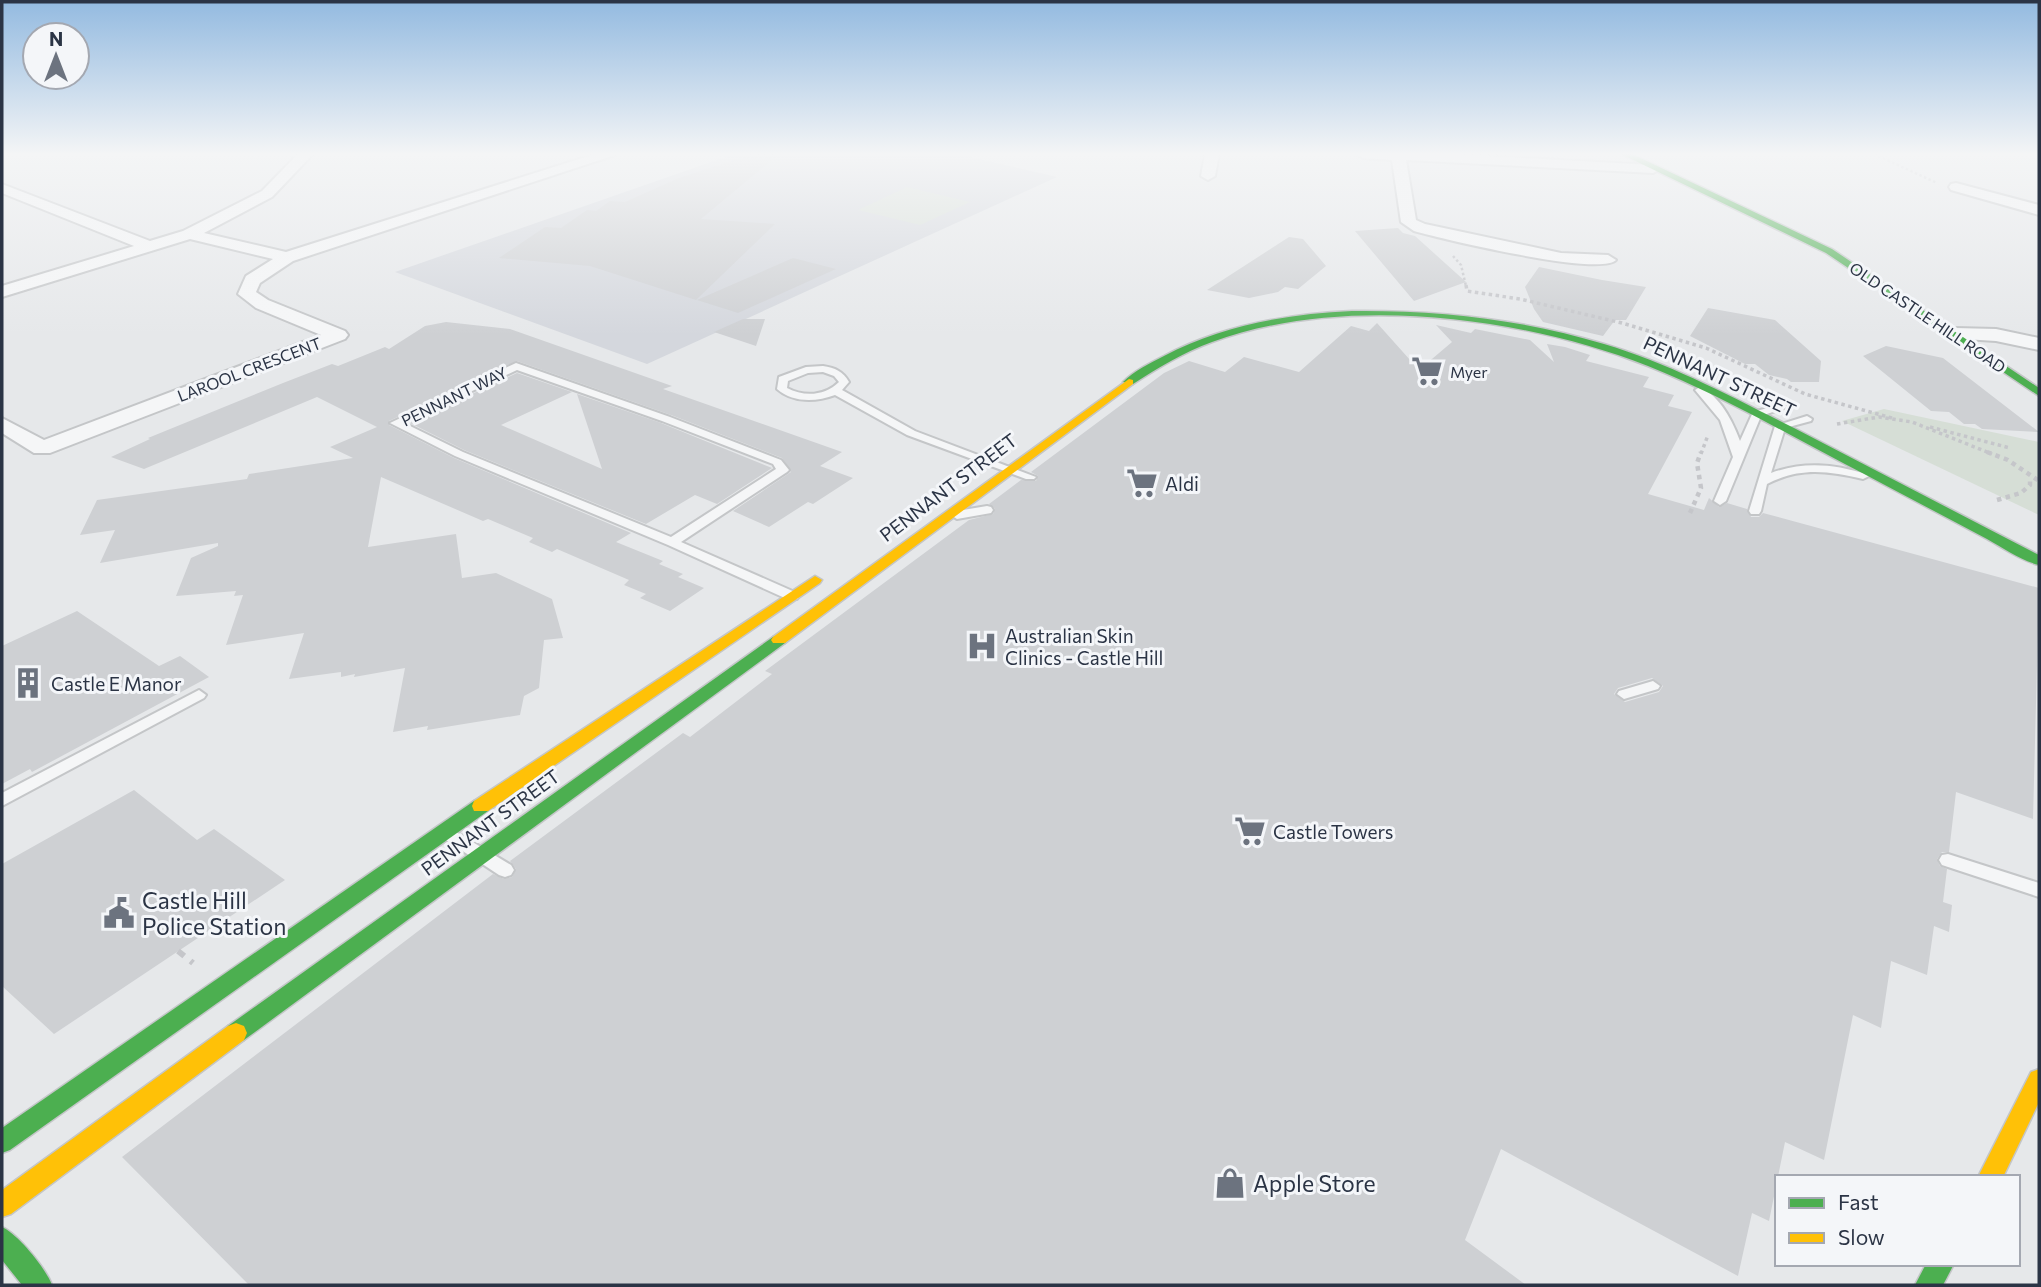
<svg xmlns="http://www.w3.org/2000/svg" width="2041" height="1287" font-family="Commissioner,sans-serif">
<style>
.built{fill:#d4d7dd}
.green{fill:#d6ded6}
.building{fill:#ced0d3;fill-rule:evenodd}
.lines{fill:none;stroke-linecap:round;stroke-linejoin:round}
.lane-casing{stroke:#c4c6c8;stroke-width:4}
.street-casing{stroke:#c4c6c8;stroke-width:4}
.fast-casing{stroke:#c4c6c8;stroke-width:3}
.slow-casing{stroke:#c4c6c8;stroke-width:3}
.path-far3{stroke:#c5c6ca;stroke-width:2.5;stroke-dasharray:2.5 2.5;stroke-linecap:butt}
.path-far2{stroke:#c5c6ca;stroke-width:3.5;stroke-dasharray:3.5 3.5;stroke-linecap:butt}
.path-far1{stroke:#c5c6ca;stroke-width:4.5;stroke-dasharray:4.5 4.5;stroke-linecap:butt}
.path{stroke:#c5c6ca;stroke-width:6;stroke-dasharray:8 8;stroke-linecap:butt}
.lane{fill:#f5f6f7;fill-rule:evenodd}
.street{fill:#f5f6f7;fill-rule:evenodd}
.fast{fill:#4caf50;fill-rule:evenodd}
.slow{fill:#ffc107;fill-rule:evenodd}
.labels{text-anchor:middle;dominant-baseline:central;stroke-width:6;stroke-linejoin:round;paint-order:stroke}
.far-street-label{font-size:16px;fill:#2b3445;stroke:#f4f6f9}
.far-poi-label{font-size:16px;fill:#2b3445;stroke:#f4f6f9;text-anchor:start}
.street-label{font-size:19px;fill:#2b3445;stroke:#f4f6f9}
.poi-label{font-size:19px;fill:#2b3445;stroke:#f4f6f9;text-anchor:start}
.near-poi-label{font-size:23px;fill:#2b3445;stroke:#f4f6f9;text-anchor:start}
</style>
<rect width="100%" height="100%" fill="#e6e8ea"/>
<polygon class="built" points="734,154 957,154 1057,177 647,364 395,272"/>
<g class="green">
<polygon points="907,187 970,202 920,225 858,210"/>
<polygon points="1884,409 2039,442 2039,515 1842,421"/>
</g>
<g class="building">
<polygon points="753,154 779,154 701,219 775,224 696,300 590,266 499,258 545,227 561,228 587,210 596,211 610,201 625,202 679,178"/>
<polygon points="1398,228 1403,233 1415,236 1466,282 1414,301 1355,231"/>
<polygon points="1289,237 1303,239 1326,266 1298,289 1285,287 1278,292 1249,298 1207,290"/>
<polygon points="793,258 836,269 738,313 697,300"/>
<polygon points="1539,267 1602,280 1646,287 1626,320 1615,320 1603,336 1543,322 1534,309 1525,287"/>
<polygon points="1708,308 1775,320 1821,361 1819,382 1791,382 1787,379 1769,375 1755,364 1745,364 1690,336"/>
<polygon points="743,319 765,319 756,346 714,332"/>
<polygon points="446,322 510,329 672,386 663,389 842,452 820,466 853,478 813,504 808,502 769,527 733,511 791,472 782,458 671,415 517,361 389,421 389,425 454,458 631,533 616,542 663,561 659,564 683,574 678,577 704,588 670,611 640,598 646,594 624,585 629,580 557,549 552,552 529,542 533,538 488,519 483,521 381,477 368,547 456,534 462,578 496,573 552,599 563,638 544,640 539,688 524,696 520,715 427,730 428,726 393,732 405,668 354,677 355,674 341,677 341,672 289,679 304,633 226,645 243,595 234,596 236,591 176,596 191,558 218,546 218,543 100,563 115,530 80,535 97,500 247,479 249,474 353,458 330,447 377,427 317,397 144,469 111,457 150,439 148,438 283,383 332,364 338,366 385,347 389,349 425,326"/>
<path d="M 1377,323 L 1419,370 L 1452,342 L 1436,325 L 1471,333 L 1475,329 L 1530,340 L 1554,362 L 1547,344 L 1565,347 L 1590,355 L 1586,361 L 1649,377 L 1643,387 L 1674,395 L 1668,406 L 1692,412 L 1648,494 L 1704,510 L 1709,498 L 1719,507 L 1727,503 L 1747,509 L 1751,517 L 1759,517 L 1763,513 L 2039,588 L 2033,819 L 1956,792 L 1949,852 L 1942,852 L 1937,859 L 1940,866 L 1947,869 L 1943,902 L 1952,905 L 1949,932 L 1934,926 L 1927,975 L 1891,961 L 1881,1028 L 1853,1015 L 1824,1160 L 1785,1142 L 1769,1221 L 1752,1213 L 1738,1276 L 1501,1149 L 1465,1240 L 1526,1285 L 249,1285 L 122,1157 L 493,874 L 504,879 L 512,877 L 516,869 L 510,861 L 683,733 L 690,737 L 772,674 L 765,671 L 969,520 L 993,514 L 995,509 L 989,504 L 1021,480 L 1036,481 L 1038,476 L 1031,472 L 1164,373 L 1189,361 L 1225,372 L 1244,357 L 1299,372 L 1351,326 L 1369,331 ZM 1652,678 L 1663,686 L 1659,692 L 1625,702 L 1614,694 L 1618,688 Z"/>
<polygon points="1886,346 1943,358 2039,432 1982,429 1975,424 1964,424 1949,412 1931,411 1863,356"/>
<polygon points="517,373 572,392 501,425 602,469 577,394 661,423 772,468 717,504 695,495 646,524 464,450 410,423"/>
<polygon points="77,611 159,666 180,656 209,677 32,772 30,769 2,784 2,646"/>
<polygon points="134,790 197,840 214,829 285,880 54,1034 2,986 2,864"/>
</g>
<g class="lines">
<defs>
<g id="lane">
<path d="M 516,363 L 670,417 L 781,460 L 789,470 L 787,472 L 681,542 L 797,593 L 799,596 L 797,599 L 787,599 L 668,545 L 455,456 L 390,423 ZM 517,370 L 662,421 L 773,464 L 776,469 L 671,537 L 463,452 L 404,423 Z"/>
<path d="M 823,366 C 835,368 843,371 849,382 L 842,390 L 915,431 L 1036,477 L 1034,479 L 1026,479 L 907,435 L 835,395 C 816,402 793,403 777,389 L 779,377 L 806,367 ZM 823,372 L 834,376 L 839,382 C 825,396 804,397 787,388 L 788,381 L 808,373 Z"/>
<path d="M 1700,387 C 1720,396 1733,422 1740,441 L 1753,412 L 1782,404 L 1787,407 L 1761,416 L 1726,501 L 1720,505 L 1714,501 L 1733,457 L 1720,420 L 1695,390 Z"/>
<path d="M 1807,416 L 1812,419 L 1811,421 L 1785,428 L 1771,473 C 1804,461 1833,464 1867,474 L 1869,476 L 1863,479 C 1828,471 1800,467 1767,484 L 1761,511 L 1759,514 L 1751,514 L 1749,511 L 1775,426 Z"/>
<polygon points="987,506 991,507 993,510 991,513 957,519 951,515 957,511"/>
<polygon points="1653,681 1660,686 1658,689 1624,699 1617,694 1619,691"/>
<polygon points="199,690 206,695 204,698 2,806 2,793"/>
<polygon points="446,826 511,865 514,870 511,875 505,877 499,875 440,836 438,832 440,828"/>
<polygon points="1948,854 2039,883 2039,897 1942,865 1939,860 1942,855"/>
</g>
<g id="street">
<polygon points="298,154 313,154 272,197 204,233 286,252 595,154 618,154 293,261 260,283 256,292 268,300 345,331 348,335 345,339 50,453 34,453 2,433 2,418 44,440 321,335 256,308 238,294 246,276 273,259 190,239 2,297 2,286 134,246 2,193 2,184 150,241 183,231 262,191"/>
<polygon points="1205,154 1219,154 1215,176 1208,180 1201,176"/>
<path d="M 1356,154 L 1452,154 L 1653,165 L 1660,169 L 1653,173 L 1406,160 L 1416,220 L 1425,224 L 1561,253 L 1608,255 L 1616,260 C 1600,277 1443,239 1414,231 L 1401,222 L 1392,160 L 1363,158 Z"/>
<polygon points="1956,183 2039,205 2039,215 1951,190 1949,187 1951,184"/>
<polygon points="1955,328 1996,329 2039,338 2039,350 1996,341 1948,338 1946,334 1948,330"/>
</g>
<g id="fast">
<polygon points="1621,154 1632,154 1832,249 2039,388 2039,396 1826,253"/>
<path d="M 1352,311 C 1437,310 1522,319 1604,344 C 1671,364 1732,397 1794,428 C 1876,470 1957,513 2039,555 L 2039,565 C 2022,561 2003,548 1987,539 C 1947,518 1906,496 1866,475 C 1794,438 1723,396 1648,366 C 1520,316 1343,294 1212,342 C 1184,352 1158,368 1133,384 L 1123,382 C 1134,371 1150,363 1164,356 C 1222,325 1287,314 1352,311 Z"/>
<polygon points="779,635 787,640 785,643 244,1040 236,1043 228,1040 225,1033 228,1026 773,637"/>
<polygon points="481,799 488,801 490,806 488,811 10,1150 2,1153 2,1128 474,801"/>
<path d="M 2,1227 C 18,1234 46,1269 52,1285 L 22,1285 L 2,1260 Z"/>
<polygon points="1926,1264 1954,1264 1943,1285 1915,1285"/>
</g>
<g id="slow">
<polygon points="1129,379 1133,380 1133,384 785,643 773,643 771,640 773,637"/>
<polygon points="815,576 822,580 820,583 488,811 474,811 472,806 474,801"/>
<polygon points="236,1023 244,1026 247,1033 244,1040 11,1214 2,1217 2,1190 228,1026"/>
<polygon points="2039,1069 2039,1102 2003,1177 1978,1177 2031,1072"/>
</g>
</defs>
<use href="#lane" class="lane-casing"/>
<use href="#street" class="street-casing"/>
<use href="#fast" class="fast-casing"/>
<use href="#slow" class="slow-casing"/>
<g class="path-far3">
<polyline points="1874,154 1937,183"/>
<polyline points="1453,256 1461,265 1466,286"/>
</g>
<g class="path-far2">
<polyline points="1466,285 1467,291 1520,299 1622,323 1706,348 1805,394 1892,418"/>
<polyline points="1837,424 1879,417 1912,422 1992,454"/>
<polyline points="1930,427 2010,448"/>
<polyline points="1701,454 1708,435"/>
</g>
<g class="path-far1">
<polyline points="1987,452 2008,460 2039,481"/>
<polyline points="1997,500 2021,493 2030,485 2030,478"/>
<polyline points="1690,513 1701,488 1697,463 1701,452"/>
</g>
<polyline class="path" points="178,951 193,963"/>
<use href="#lane" class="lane"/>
<use href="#street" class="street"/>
<use href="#fast" class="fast"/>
<use href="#slow" class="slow"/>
</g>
<linearGradient id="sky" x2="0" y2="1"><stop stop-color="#93bae0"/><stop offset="0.46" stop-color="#f4f5f6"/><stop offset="1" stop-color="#f4f5f6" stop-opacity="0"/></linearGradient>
<rect width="2041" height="335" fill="url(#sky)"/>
<defs>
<symbol id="supermarket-bare" viewBox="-9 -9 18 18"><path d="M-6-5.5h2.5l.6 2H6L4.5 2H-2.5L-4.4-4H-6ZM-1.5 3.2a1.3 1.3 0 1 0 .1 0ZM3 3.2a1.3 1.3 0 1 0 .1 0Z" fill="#6c737f" stroke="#f4f6f9" stroke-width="2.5" paint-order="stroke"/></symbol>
<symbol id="hospital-bare" viewBox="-9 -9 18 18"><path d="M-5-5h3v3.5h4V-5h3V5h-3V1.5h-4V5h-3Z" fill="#6c737f" stroke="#f4f6f9" stroke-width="2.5" paint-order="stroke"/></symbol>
<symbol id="building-bare" viewBox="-9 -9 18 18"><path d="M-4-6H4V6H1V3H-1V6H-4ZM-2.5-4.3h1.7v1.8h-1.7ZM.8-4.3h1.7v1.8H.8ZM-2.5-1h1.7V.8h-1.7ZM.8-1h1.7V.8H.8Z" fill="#6c737f" stroke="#f4f6f9" stroke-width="2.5" paint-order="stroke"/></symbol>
<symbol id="civic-bare" viewBox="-9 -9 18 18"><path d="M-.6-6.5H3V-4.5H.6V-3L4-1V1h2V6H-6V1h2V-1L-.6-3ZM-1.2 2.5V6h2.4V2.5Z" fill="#6c737f" stroke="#f4f6f9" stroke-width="2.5" paint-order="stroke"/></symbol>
<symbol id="shop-bare" viewBox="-9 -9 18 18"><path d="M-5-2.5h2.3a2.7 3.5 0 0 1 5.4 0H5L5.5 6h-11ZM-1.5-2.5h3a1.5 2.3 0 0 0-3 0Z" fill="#6c737f" stroke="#f4f6f9" stroke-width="2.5" paint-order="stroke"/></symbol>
</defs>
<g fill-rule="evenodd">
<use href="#supermarket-bare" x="1405" y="349" width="44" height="44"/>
<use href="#supermarket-bare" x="1120" y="461" width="44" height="44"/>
<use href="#hospital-bare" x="960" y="624" width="44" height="44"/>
<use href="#building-bare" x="6" y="661" width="44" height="44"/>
<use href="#supermarket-bare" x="1228" y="809" width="44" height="44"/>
<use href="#civic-bare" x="97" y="891" width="44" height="44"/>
<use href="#shop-bare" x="1208" y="1161" width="44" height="44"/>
</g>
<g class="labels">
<g class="far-street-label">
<text transform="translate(1928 317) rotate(34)">OLD CASTLE HILL ROAD</text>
<text transform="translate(249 369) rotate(-21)">LAROOL CRESCENT</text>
<text transform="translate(454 396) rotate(-26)">PENNANT WAY</text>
</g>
<g class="far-poi-label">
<text x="1450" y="371">Myer</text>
</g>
<g class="street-label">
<text transform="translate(1720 376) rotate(25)">PENNANT STREET</text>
<text transform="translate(948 487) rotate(-37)">PENNANT STREET</text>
<text transform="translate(490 822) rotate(-36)">PENNANT STREET</text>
</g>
<g class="poi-label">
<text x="1165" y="483">Aldi</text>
<text x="1005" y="635">Australian Skin<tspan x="1005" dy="22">Clinics - Castle Hill</tspan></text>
<text x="51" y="683">Castle E Manor</text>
<text x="1273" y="831">Castle Towers</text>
</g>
<g class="near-poi-label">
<text x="142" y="900">Castle Hill<tspan x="142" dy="26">Police Station</tspan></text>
<text x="1253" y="1183">Apple Store</text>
</g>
</g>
<rect width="2041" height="1287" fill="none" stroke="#2b3445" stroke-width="7"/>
<rect x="1775" y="1175" width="245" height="91" fill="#f4f6f9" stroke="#a4a8b1" stroke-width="2"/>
<rect x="1789" y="1198" width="35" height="10" fill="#4caf50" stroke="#a4a8b1" stroke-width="2"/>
<text x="1838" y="1210" font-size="21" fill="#2b3445">Fast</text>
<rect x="1789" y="1233" width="35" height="10" fill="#ffc107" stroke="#a4a8b1" stroke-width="2"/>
<text x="1838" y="1245" font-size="21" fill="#2b3445">Slow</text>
<g transform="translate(56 56)"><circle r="33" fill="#f4f6f9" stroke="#a4a8b1" stroke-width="2"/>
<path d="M0-5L12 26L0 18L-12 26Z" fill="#6c737f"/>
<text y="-10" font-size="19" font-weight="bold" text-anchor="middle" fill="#2b3445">N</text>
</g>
</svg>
